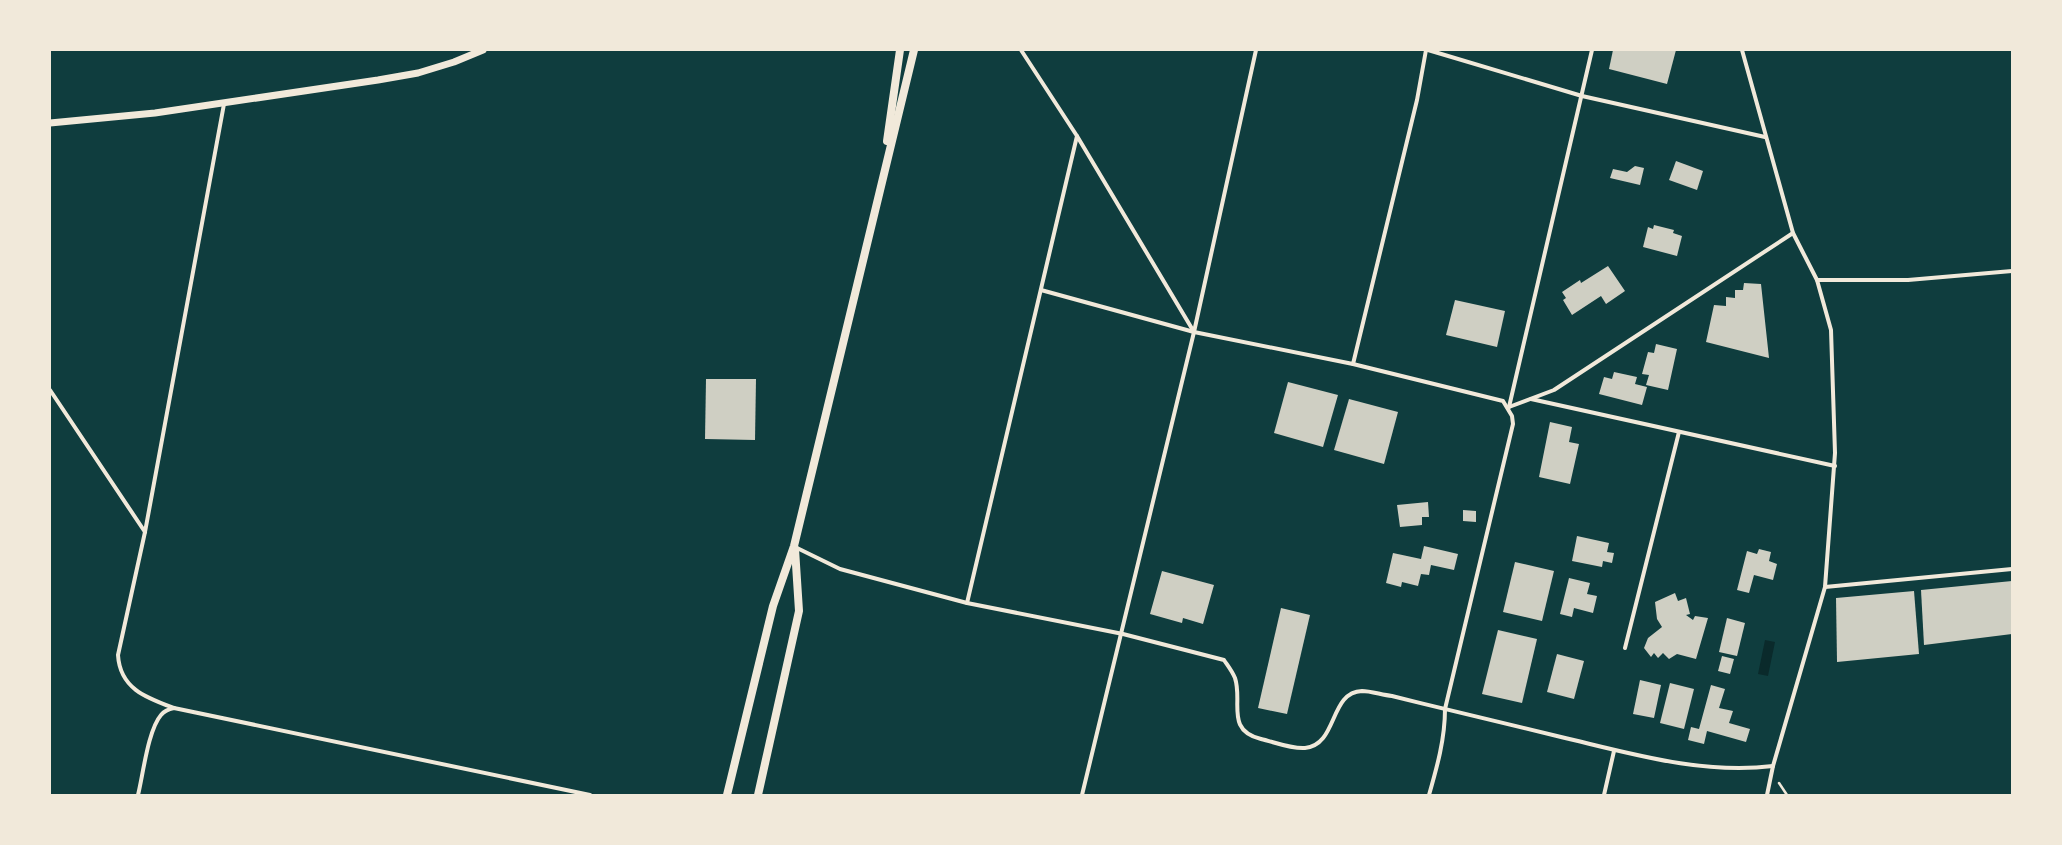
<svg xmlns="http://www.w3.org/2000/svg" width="2062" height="845" font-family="Figtree,sans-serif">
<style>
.water{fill:#0a2a2b}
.building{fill:#cfcfc3}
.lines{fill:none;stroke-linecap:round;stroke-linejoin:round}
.path{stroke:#f1e9da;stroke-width:2.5}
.minor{stroke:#f1e9da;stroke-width:4}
.tertiary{stroke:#f1e9da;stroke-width:7}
.secondary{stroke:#f1e9da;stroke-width:8}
</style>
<rect width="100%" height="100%" fill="#0f3d3e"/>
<polygon class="water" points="1765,640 1775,642 1768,676 1758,674"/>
<g class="building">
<polygon points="1613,50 1676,50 1667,84 1609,69"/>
<polygon points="1676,161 1703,171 1697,190 1669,180"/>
<polygon points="1635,166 1644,168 1640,185 1610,178 1613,169 1627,172"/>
<polygon points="1654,225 1674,230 1673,233 1682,236 1677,256 1643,247 1648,227 1653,229"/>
<polygon points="1608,266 1625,291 1606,304 1601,296 1572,315 1563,300 1566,298 1562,292 1580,280 1581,283"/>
<polygon points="1744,283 1761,284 1769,358 1706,342 1714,305 1726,306 1726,297 1735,298 1735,290 1743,290"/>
<polygon points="1455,300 1505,311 1497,347 1446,335"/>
<polygon points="1656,344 1677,349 1668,390 1646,385 1649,375 1642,374 1648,352 1654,353"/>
<polygon points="1614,372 1637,377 1635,384 1647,387 1642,405 1599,394 1604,377 1612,379"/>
<polygon points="706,379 756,379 755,440 705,439"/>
<polygon points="1288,382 1338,395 1323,447 1274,433"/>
<polygon points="1349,399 1398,412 1384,464 1334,450"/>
<polygon points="1550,422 1572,427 1569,442 1579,444 1570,484 1539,477"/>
<polygon points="1428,502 1429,517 1422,517 1422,525 1400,527 1397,505"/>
<polygon points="1463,510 1476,511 1476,522 1463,521"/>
<polygon points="1577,536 1609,543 1607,552 1614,553 1612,563 1603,561 1602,567 1572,561"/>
<polygon points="1424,546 1458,554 1454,570 1431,565 1429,575 1421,574 1418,586 1402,582 1401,587 1386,583 1393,553 1421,559"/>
<polygon points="1759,549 1771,552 1769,561 1777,564 1773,580 1754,575 1749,593 1737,590 1747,551 1757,554"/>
<polygon points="1515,562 1554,571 1542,621 1503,612"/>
<polygon points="1162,571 1214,585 1203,624 1183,618 1182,623 1150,614"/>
<polygon points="1569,578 1590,583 1587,594 1597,596 1593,613 1574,608 1572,617 1560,614"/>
<polygon points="2012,581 2012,634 1924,645 1921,590"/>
<polygon points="1914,591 1919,654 1837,662 1836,598"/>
<polygon points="1675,593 1678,601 1686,598 1690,614 1686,615 1693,620 1695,616 1708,618 1696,659 1677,654 1669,659 1663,653 1658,658 1654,653 1651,657 1644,648 1648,638 1662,627 1657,619 1655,602"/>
<polygon points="1281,608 1310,615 1287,714 1258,708"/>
<polygon points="1727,618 1745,623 1737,656 1719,652"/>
<polygon points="1498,630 1537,639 1522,703 1482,694"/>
<polygon points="1557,654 1584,661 1574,699 1547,692"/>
<polygon points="1722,656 1734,659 1730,674 1718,671"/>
<polygon points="1640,680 1661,685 1654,718 1633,714"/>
<polygon points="1670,683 1694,689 1684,729 1660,723"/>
<polygon points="1711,685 1725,689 1719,708 1733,711 1729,723 1750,729 1746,742 1707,731 1704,744 1688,740 1691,727 1699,729"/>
</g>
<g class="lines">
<polyline class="path" points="1779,783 1787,795"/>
<g class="minor">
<polyline points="1256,50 1194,332 1353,364 1417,100 1426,50"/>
<polyline points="1428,50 1582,96 1765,137"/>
<polyline points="1742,50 1793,233 1817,280 1831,330 1835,453 1825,587 1773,766 1767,795"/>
<polyline points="1077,136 1194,332 1082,795"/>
<polyline points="1817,280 1908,280 2012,271"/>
<polyline points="1041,290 1194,332"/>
<path d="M 1353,364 L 1503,401 L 1512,416 L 1513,424 L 1445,709 C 1445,739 1437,767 1429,795"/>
<polyline points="50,390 145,532"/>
<polyline points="1531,399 1835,466"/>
<polyline points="1509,407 1592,50"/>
<polyline points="1509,407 1554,390 1793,233"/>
<path d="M 795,547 L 840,569 L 967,603 L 1123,634 L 1224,660 C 1228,666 1232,671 1235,678 C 1243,702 1225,730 1261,739 C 1274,742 1291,749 1305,748 C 1338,745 1329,692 1362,691 C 1371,691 1382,695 1392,696 C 1448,710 1504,723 1561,737 C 1629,753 1702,775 1773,766"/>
<polyline points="1825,587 2012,569"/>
<polyline points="967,603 1077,136 1021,50"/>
<polyline points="1625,648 1679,432"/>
<path d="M 174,708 C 147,698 120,689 118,655 L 145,532 L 224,104"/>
<path d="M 138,795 C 143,775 148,730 161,715 C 164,711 169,709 174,708 L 590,795"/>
<polyline points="1604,795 1614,751"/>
</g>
<polyline class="tertiary" points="50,123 155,113 378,80 418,73 454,62 483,50"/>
<g class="secondary">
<polyline points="887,141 900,50"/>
<polyline points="727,795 773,606 794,546 914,50"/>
<polyline points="758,795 799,611 795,549"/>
</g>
</g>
<rect width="2062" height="845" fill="none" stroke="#f1e9da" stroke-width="102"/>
</svg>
